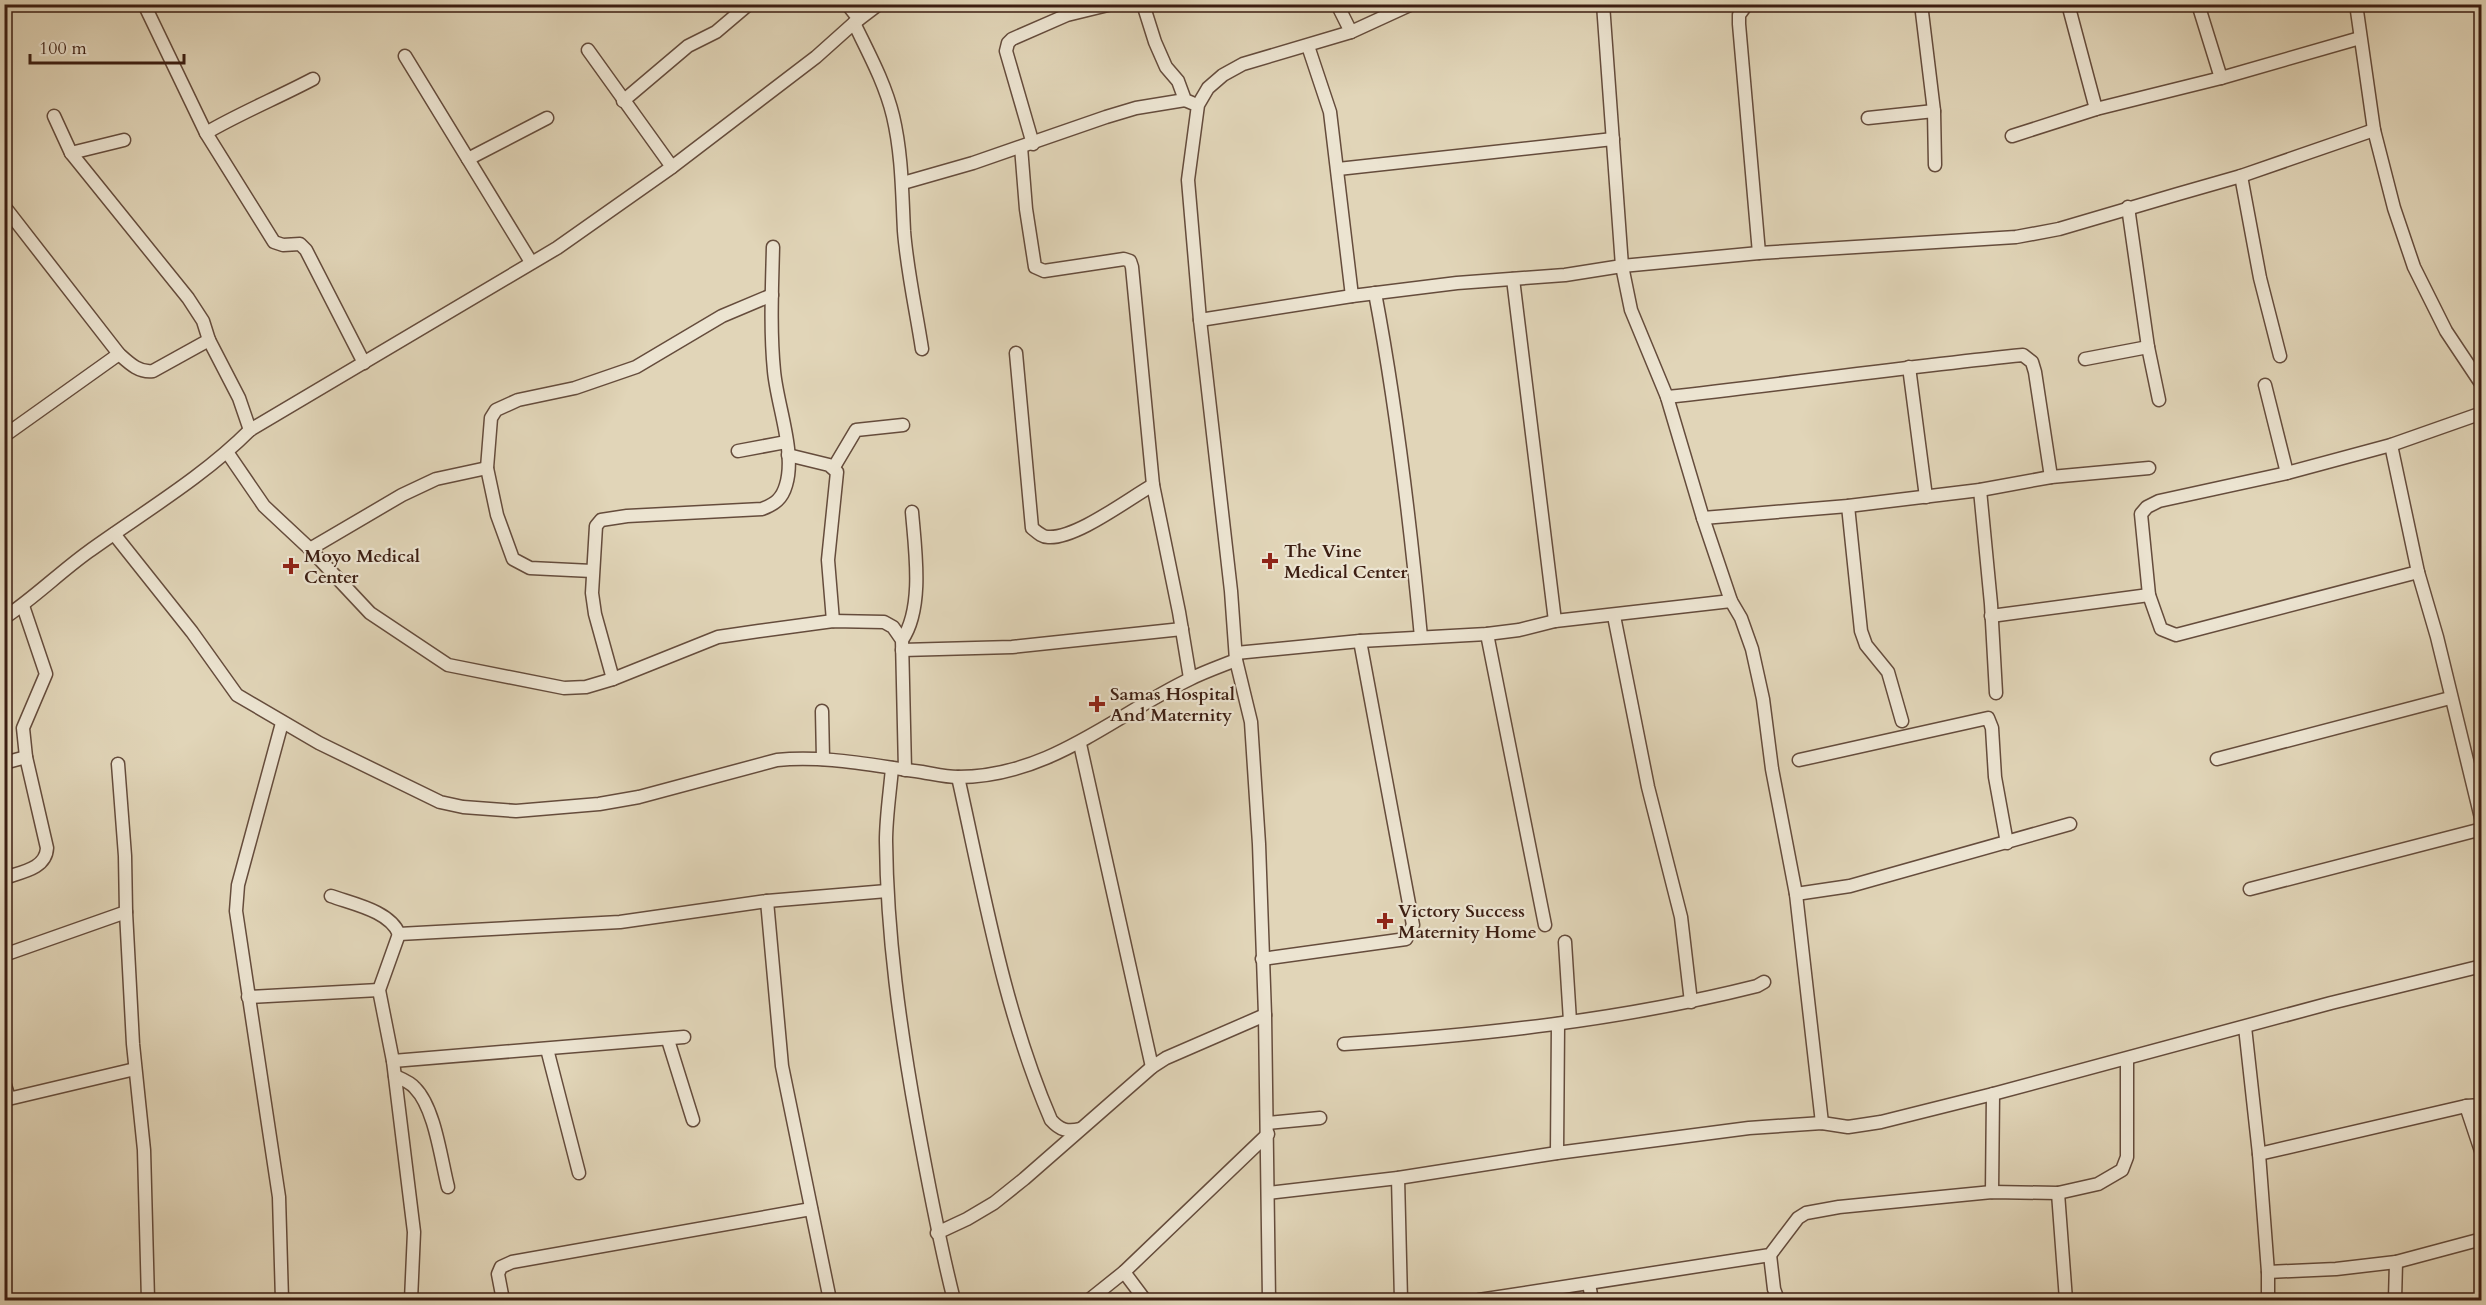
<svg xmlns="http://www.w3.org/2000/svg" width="2486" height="1305" font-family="Cardo,serif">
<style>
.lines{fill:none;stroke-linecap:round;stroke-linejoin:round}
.minor-casing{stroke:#654c3c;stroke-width:15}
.minor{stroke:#ece4d1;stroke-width:12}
.poi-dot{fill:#8f2418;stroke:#ece4d1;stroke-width:2}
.labels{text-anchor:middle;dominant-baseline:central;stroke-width:4.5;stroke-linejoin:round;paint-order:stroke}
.poi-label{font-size:18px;font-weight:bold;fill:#3c1e12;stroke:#ece4d1;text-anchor:start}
</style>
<rect width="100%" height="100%" fill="#e1d5b8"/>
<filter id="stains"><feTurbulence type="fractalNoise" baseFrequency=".00333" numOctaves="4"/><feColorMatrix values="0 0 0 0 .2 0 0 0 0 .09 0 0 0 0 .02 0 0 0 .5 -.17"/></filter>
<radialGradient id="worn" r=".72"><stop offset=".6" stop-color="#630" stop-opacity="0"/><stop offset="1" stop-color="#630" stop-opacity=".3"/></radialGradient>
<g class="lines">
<defs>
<g id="minor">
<polyline points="144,4 206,133"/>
<polyline points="847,4 859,19"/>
<polyline points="1143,4 1155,42 1166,67 1178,81 1185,100 1192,103"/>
<polyline points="1337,4 1351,32"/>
<polyline points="1603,4 1622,266 1631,310 1667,397 1703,518 1731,601 1741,618 1752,649 1763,699 1772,769 1796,894 1822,1123"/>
<polyline points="1747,4 1739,15 1739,24 1759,253"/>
<polyline points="1921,4 1934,111 1935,165"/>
<polyline points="2068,4 2096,109"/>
<polyline points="2198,4 2221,78"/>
<polyline points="2356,4 2374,130 2394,208 2414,267 2446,331 2482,385"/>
<path d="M 854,23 C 869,54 885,83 893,116 C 902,154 902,192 904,231 C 907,270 916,310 922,349"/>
<polyline points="1308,46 1330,112 1352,296"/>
<polyline points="588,50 672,167"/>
<polyline points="405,56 531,262"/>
<path d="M 313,79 C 277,98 240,113 206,133 L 274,242 L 283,245 L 300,244 L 306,250 L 364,363"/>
<polyline points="623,101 688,46 716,32 749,4"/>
<polyline points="54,116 71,153 188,298 203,321 209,340 239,398 250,430"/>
<polyline points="1868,118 1934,111"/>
<polyline points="2012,136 2096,109 2221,78 2360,38"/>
<polyline points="1033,144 1006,51 1008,43 1012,39 1067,15 1112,4"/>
<polyline points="1021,147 1026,209 1035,267 1044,271 1124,259 1130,261 1132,267 1153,485 1179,612 1190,678"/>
<polyline points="71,153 124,140"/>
<polyline points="468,159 547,118"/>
<polyline points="1338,169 1613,139"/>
<polyline points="2241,176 2260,278 2280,356"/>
<polyline points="903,183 973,163 1106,117 1136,108 1185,100"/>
<path d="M 4,206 L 119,354 C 129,363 139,373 153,371 L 209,340"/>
<polyline points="2128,207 2148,347 2159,400"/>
<polyline points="1513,279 1555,621"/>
<path d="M 1375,293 C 1397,409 1410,520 1421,637"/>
<polyline points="1200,320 1352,296 1457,283 1565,275 1622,266 1759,253 2016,237 2059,229 2178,194 2241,176 2374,130"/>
<path d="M 1016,353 L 1032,528 C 1037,532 1042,537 1048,537 C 1076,539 1128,499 1153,485"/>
<polyline points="2085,359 2148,347"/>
<polyline points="1909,367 1926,497"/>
<polyline points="2265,385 2287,473"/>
<path d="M 1667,397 C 1786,384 1904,367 2023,355 L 2032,362 L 2035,372 L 2051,477"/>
<polyline points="4,436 119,354"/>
<polyline points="2391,445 2418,572 2437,637 2482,822"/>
<polyline points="738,451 786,442"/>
<polyline points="227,452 264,506 310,549 370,613 448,665 564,688 586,687 613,679 718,637 759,631 833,621 884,622 893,627 902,640 905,770"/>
<polyline points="788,455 829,465 837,472 828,560 833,621"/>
<polyline points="834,467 856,430 903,425"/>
<polyline points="1980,490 1991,604 1996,693"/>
<polyline points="1848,506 1861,631 1866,645 1888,672 1902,721"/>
<polyline points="1703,518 1848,506 1980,490 2051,477 2149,468"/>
<path d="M 114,534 L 192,632 L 237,695 L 319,743 L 440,802 L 463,807 L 516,811 L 599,804 L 639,797 L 777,760 C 826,755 874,766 922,772 C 934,774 946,777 958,777 C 1049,777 1113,716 1190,679 C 1204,672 1221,666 1236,660"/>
<polyline points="310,549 402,495 436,479 487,468"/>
<polyline points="592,571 530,568 513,559 497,515 487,468 491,418 496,410 518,400 575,388 636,367 722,316 772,295"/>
<polyline points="2418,572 2176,635 2161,629 2149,595 2141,514 2147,507 2159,501 2287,473 2391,445 2482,413"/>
<polyline points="1614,616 1648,787 1681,917 1691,1002"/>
<polyline points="1991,616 2149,595"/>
<path d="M 4,618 C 34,598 59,573 88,552 C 142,513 202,478 250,430 L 557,248 L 672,167 L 816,57 L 854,23 L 879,4"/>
<polyline points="1487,634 1545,925"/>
<path d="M 902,640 C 924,608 915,549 912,512"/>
<polyline points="902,650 1012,647 1182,629"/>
<polyline points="1236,653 1360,641 1487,634 1519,630 1555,621 1731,601"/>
<path d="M 613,679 L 595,614 L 592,593 L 596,526 L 601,520 L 627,516 L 762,509 C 775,504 782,499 786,485 C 796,452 777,405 774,371 C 770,330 772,288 773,247"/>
<polyline points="822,711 823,759"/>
<polyline points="1080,744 1152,1067"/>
<polyline points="2217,759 2450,698"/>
<polyline points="1799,760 1988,718 1992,728 1995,777 2007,843"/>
<polyline points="4,763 26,757"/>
<polyline points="118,764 125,856 126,912 133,1044 144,1150 148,1300"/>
<path d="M 892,768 C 890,792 886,817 886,841 C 887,936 900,1028 917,1122 C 928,1182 939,1241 954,1300"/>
<path d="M 958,777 C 984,893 1004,1011 1051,1120 C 1060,1130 1067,1132 1080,1129"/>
<path d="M 4,878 C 21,872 46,869 47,848 L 26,757 L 23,728 L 46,674 L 23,606"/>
<polyline points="2250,889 2482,829"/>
<polyline points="1796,894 1850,886 2070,824"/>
<path d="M 331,896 C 353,904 390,911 399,934 L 620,922 L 767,901 L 887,891"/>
<polyline points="767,901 782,1066 830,1300"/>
<polyline points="399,934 379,990 393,1061 414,1232 411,1300"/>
<polyline points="1565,942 1570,1021"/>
<polyline points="4,955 126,912"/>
<polyline points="1262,959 1406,939 1413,925 1360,641"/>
<polyline points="248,997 379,990"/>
<polyline points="2245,1027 2259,1154 2268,1272 2268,1300"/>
<polyline points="668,1040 693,1120"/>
<path d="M 1344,1044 C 1483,1035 1622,1020 1757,986 L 1764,982"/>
<polyline points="547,1049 579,1173"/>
<polyline points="393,1061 684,1037"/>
<path d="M 395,1076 C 402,1079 410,1082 415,1088 C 435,1108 441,1160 448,1187"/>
<polyline points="4,1082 9,1098"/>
<polyline points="4,1100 135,1069"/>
<polyline points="2466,1106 2482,1154"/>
<polyline points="1268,1123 1320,1118"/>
<polyline points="1557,1153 1558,1024"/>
<polyline points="2259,1154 2466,1106 2482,1105"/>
<polyline points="1398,1178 1401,1300"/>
<polyline points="1992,1192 1993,1094"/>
<polyline points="1268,1193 1398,1178 1557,1153 1749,1128 1822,1123 1848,1127 1881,1122 1993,1094 2331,1003 2482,966"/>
<polyline points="2058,1193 2066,1300"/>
<polyline points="937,1233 967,1219 994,1203 1024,1179 1152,1067 1166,1058 1265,1015"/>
<polyline points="1770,1255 1774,1289 1778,1300"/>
<polyline points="1124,1272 1145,1300"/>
<polyline points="2268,1272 2336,1269 2396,1262 2482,1239"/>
<polyline points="1589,1284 1592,1300"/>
<polyline points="282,1300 279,1197 236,911 238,885 282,723"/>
<polyline points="503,1300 498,1274 501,1267 512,1262 811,1209"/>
<polyline points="1089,1300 1124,1272 1268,1134"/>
<polyline points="1269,1300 1265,1015 1259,844 1251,722 1236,660 1231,591 1200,320 1188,180 1198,105 1208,88 1223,75 1243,64 1351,32 1412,4"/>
<polyline points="1479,1300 1770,1255 1798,1218 1806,1213 1839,1207 1992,1192 2058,1193 2098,1184 2122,1170 2127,1157 2127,1059"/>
<polyline points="2395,1300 2396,1262"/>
</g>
</defs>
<use href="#minor" class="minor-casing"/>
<use href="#minor" class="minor"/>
</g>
<g class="poi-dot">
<path d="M1267 552h6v6h6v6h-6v6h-6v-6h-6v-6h6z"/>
<path d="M288 557h6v6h6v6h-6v6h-6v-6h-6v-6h6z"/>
<path d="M1094 695h6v6h6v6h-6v6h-6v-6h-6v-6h6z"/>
<path d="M1382 912h6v6h6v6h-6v6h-6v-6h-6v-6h6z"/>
</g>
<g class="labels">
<g class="poi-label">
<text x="1284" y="551">The Vine<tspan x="1284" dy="21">Medical Center</tspan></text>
<text x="304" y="556">Moyo Medical<tspan x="304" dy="21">Center</tspan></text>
<text x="1110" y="694">Samas Hospital<tspan x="1110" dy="21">And Maternity</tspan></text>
<text x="1398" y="911">Victory Success<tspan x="1398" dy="21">Maternity Home</tspan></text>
</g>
</g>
<rect width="2486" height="1305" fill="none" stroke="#e1d5b8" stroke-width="24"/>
<rect x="6" y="6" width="2474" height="1293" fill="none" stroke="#3c1e12" stroke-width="3"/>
<rect x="12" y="12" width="2462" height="1281" fill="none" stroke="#3c1e12" stroke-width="1.5"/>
<path d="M30 54v9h154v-9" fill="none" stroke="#3c1e12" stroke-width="3"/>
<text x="39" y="54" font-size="18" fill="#3c1e12" stroke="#ece4d1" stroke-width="4.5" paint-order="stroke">100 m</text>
<rect width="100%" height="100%" filter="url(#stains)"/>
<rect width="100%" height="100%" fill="url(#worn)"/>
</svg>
